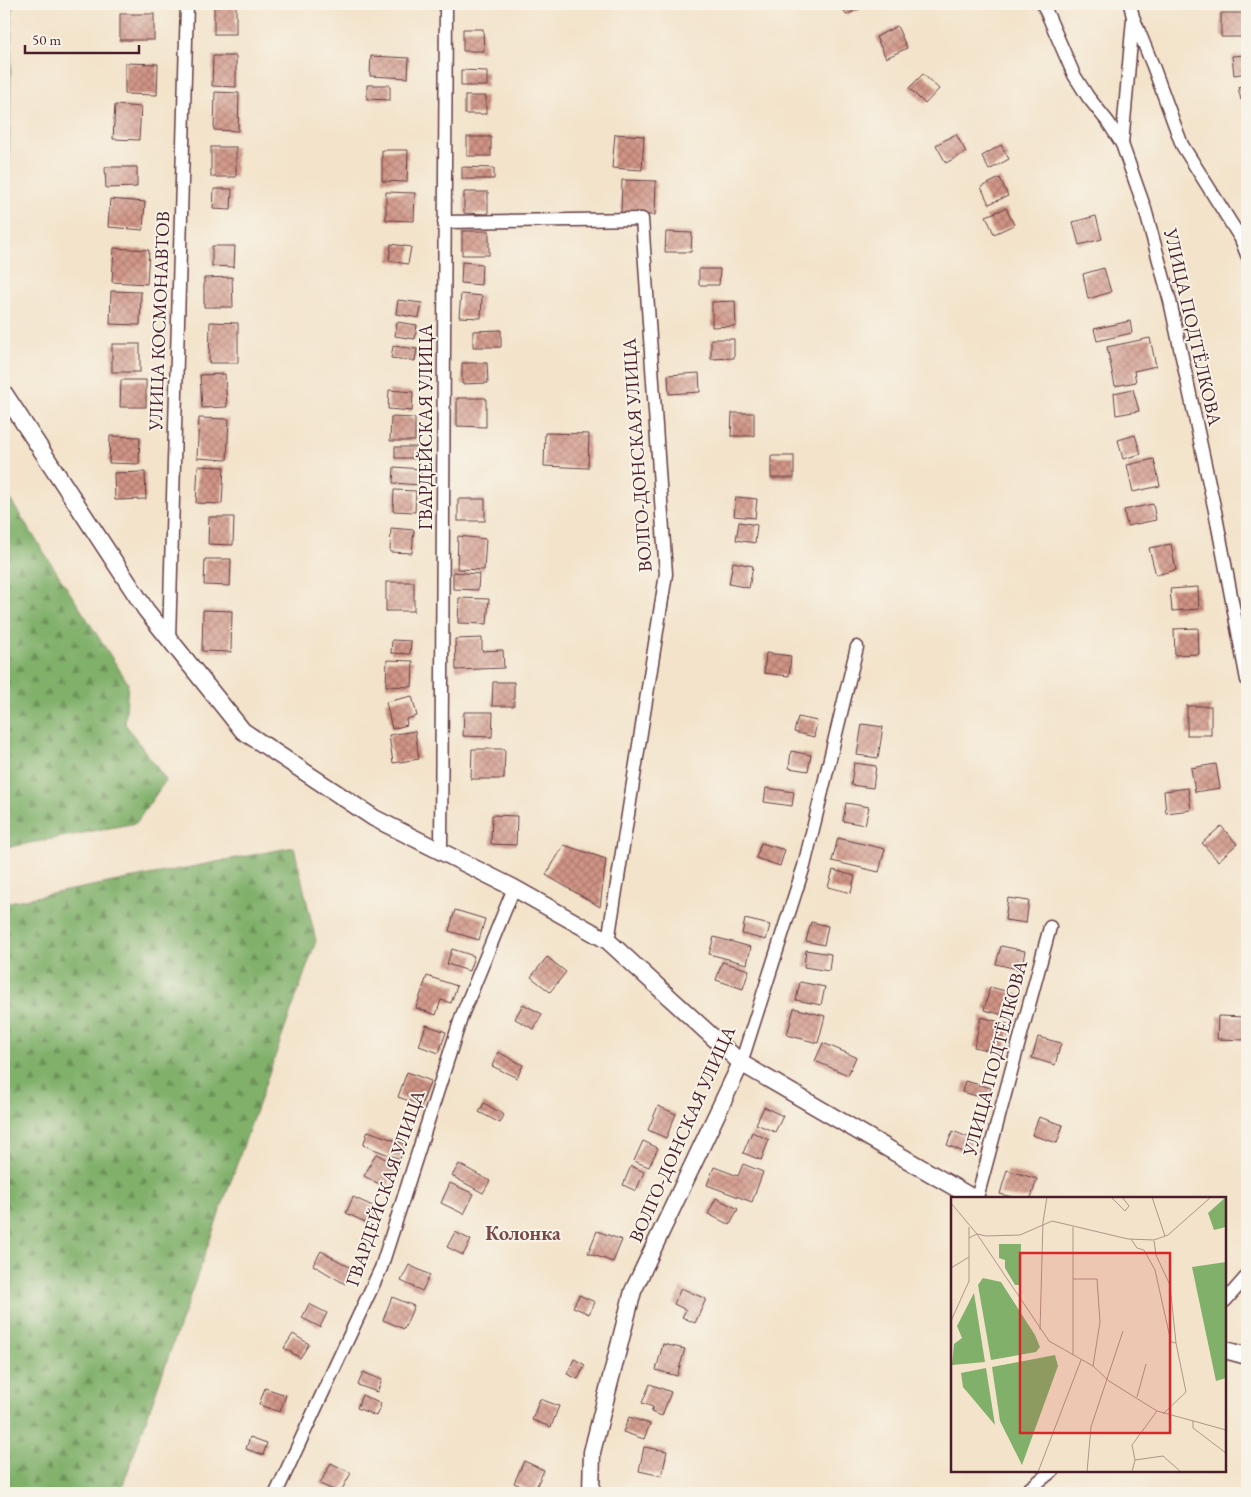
<svg xmlns="http://www.w3.org/2000/svg" width="1251" height="1497" font-family="'EB Garamond',serif">
<style>
.forest{fill:url(#forest-firs);stroke:#65684a}
.building{fill:url(#building-cross-hatch)}
.lines{fill:none;stroke-linecap:round;stroke-linejoin:round}
.minor-casing{stroke:#633c43;stroke-width:15}
.tertiary-casing{stroke:#633c43;stroke-width:19}
.minor{stroke:#fff;stroke-width:12}
.tertiary{stroke:#fff;stroke-width:16}
.labels{text-anchor:middle;dominant-baseline:central;stroke-width:4;stroke-linejoin:round;paint-order:stroke}
.street-label{font-size:19px;fill:#4a1f2b;stroke:#f7f3e8}
.neighbourhood-label{font-size:20px;font-weight:bold;fill:#79484a;stroke:#f7f3e8}
.inset-road{fill:none;stroke:#af958a;stroke-width:1}
.view{fill:#d62828;fill-opacity:0.15;stroke:#d62828;stroke-width:2.5}
.inset-edge{fill:none;stroke:#4a1f2b;stroke-width:2.5}
</style>
<defs>
<pattern id="forest-firs" width="22" height="20" patternUnits="userSpaceOnUse" patternTransform="scale(1.25)"><rect width="22" height="20" fill="#80b06a"/><path d="M5 1l3.5 6h-7zM16 11l3.5 6h-7z" fill="#6b8f57"/></pattern>
<pattern id="building-cross-hatch" width="8" height="8" patternUnits="userSpaceOnUse" patternTransform="scale(1.25)"><rect width="8" height="8" fill="#d09485"/><path d="M0 0l8 8M0 8l8-8" fill="none" stroke="#ab786d"/></pattern>
</defs>
<rect width="100%" height="100%" fill="#f7f3e8"/>
<filter id="ink" filterUnits="userSpaceOnUse"><feTurbulence type="fractalNoise" baseFrequency=".02" numOctaves="2"/><feDisplacementMap in="SourceGraphic" scale="10" xChannelSelector="R" yChannelSelector="G"/><feConvolveMatrix kernelMatrix="1 2 1 2 8 2 1 2 1" color-interpolation-filters="sRGB"/></filter>
<filter id="wash" filterUnits="userSpaceOnUse"><feTurbulence type="fractalNoise" baseFrequency=".0096" numOctaves="4" result="noise"/><feDisplacementMap in="SourceGraphic" scale="20" xChannelSelector="R" yChannelSelector="G"/><feGaussianBlur stdDeviation="1.12" result="paint"/><feColorMatrix in="noise" values="0 0 0 0 0 0 0 0 0 0 0 0 0 0 0 0 0 1.4 0 .05"/><feComposite in="paint" operator="in"/></filter>
<g filter="url(#wash)">
<rect width="100%" height="100%" fill="#f3e3ca"/>
<g class="forest">
<polygon points="4,4 12,4 7,272 4,272"/>
<polygon points="4,490 128,683 125,724 166,780 136,823 4,848"/>
<polygon points="294,847 316,941 120,1493 4,1493 4,903"/>
</g>
<g id="blocks">
<g class="building">
<rect x="214" y="4" width="22" height="30"/>
<rect x="377" y="4" width="21" height="2"/>
<polygon points="841,4 859,4 861,8 846,15"/>
<polygon points="1221,13 1243,13 1244,37 1221,37"/>
<rect x="120" y="14" width="34" height="26"/>
<polygon points="897,26 907,48 886,58 876,37"/>
<polygon points="463,29 483,29 484,51 463,51"/>
<polygon points="1247,55 1247,73 1234,75 1232,56"/>
<polygon points="213,56 236,56 236,87 212,86"/>
<polygon points="371,56 409,58 408,78 370,76"/>
<polygon points="125,63 158,64 157,95 125,94"/>
<polygon points="461,70 487,71 487,86 461,86"/>
<polygon points="923,74 939,89 925,104 909,88"/>
<polygon points="367,85 390,85 390,100 367,99"/>
<polygon points="1247,85 1247,98 1241,100 1238,87"/>
<polygon points="215,92 239,93 238,131 214,130"/>
<rect x="465" y="96" width="21" height="18"/>
<polygon points="115,105 141,107 139,140 113,139"/>
<polygon points="615,134 644,136 642,170 612,168"/>
<polygon points="956,134 966,152 946,163 936,145"/>
<rect x="467" y="137" width="24" height="19"/>
<polygon points="1001,145 1009,159 989,170 982,156"/>
<rect x="211" y="147" width="25" height="30"/>
<polygon points="382,150 408,150 407,182 382,181"/>
<polygon points="105,167 137,167 137,187 106,188"/>
<polygon points="462,167 494,168 494,179 462,179"/>
<polygon points="1000,178 1008,196 989,204 981,187"/>
<polygon points="622,180 656,181 655,215 621,214"/>
<polygon points="214,189 232,189 231,210 213,209"/>
<polygon points="386,192 415,193 414,221 386,220"/>
<polygon points="464,192 488,192 488,214 464,213"/>
<polygon points="110,199 145,202 143,230 108,227"/>
<polygon points="1006,208 1014,225 994,234 986,216"/>
<polygon points="1096,216 1102,239 1079,245 1073,222"/>
<rect x="462" y="231" width="27" height="24"/>
<polygon points="666,232 692,233 691,252 665,252"/>
<polygon points="391,244 411,247 408,264 389,261"/>
<polygon points="212,246 235,246 234,267 212,266"/>
<polygon points="114,248 149,250 147,284 112,282"/>
<polygon points="462,262 482,264 481,285 461,283"/>
<polygon points="1104,268 1111,292 1088,299 1083,274"/>
<polygon points="699,269 720,269 719,285 699,285"/>
<polygon points="232,277 233,307 204,307 204,278"/>
<polygon points="111,291 141,292 140,325 110,324"/>
<polygon points="461,294 482,296 481,318 459,317"/>
<polygon points="398,300 422,303 419,318 396,314"/>
<polygon points="735,301 736,326 712,327 712,302"/>
<polygon points="1130,321 1132,333 1097,341 1094,329"/>
<polygon points="210,322 238,323 238,363 209,363"/>
<polygon points="397,322 417,325 415,339 395,336"/>
<polygon points="501,330 501,347 473,347 473,331"/>
<polygon points="1150,338 1156,366 1134,371 1136,382 1115,386 1107,347"/>
<polygon points="711,339 734,339 734,358 711,359"/>
<rect x="112" y="344" width="28" height="28"/>
<polygon points="393,346 417,349 415,361 391,358"/>
<polygon points="462,363 487,363 488,383 462,384"/>
<polygon points="699,373 700,392 669,394 668,375"/>
<polygon points="225,374 227,407 202,408 200,375"/>
<polygon points="121,380 146,380 146,407 120,407"/>
<polygon points="1133,389 1139,411 1116,415 1114,393"/>
<polygon points="389,390 413,392 412,411 388,409"/>
<polygon points="457,398 486,398 486,427 457,426"/>
<polygon points="732,413 754,413 754,436 731,436"/>
<polygon points="391,417 415,418 415,441 390,441"/>
<polygon points="199,418 229,419 227,460 197,458"/>
<polygon points="545,433 589,434 588,468 544,466"/>
<polygon points="1135,435 1141,454 1123,459 1118,440"/>
<polygon points="110,436 140,437 139,464 109,463"/>
<rect x="395" y="447" width="23" height="11"/>
<rect x="771" y="456" width="23" height="22"/>
<polygon points="1154,459 1160,486 1133,492 1127,465"/>
<polygon points="198,466 224,467 222,504 196,503"/>
<polygon points="394,467 421,469 420,485 393,483"/>
<polygon points="145,472 146,499 115,500 114,473"/>
<polygon points="394,490 416,491 415,512 393,511"/>
<polygon points="736,497 757,499 755,518 734,516"/>
<rect x="458" y="499" width="27" height="22"/>
<polygon points="1153,504 1156,520 1127,526 1124,510"/>
<polygon points="209,517 234,517 233,545 208,544"/>
<polygon points="739,522 757,525 755,543 736,540"/>
<polygon points="391,528 414,530 412,553 390,552"/>
<polygon points="458,536 486,539 484,570 457,569"/>
<polygon points="1171,544 1176,570 1156,575 1149,548"/>
<polygon points="205,559 231,559 230,586 204,585"/>
<polygon points="733,562 753,566 749,588 729,584"/>
<polygon points="453,572 479,574 478,590 453,589"/>
<rect x="386" y="582" width="28" height="29"/>
<polygon points="1198,587 1199,609 1172,611 1170,589"/>
<polygon points="459,598 489,599 487,624 458,623"/>
<polygon points="203,610 232,611 231,652 202,651"/>
<polygon points="1198,628 1199,654 1175,655 1174,629"/>
<polygon points="482,638 482,651 503,650 504,668 456,670 455,639"/>
<polygon points="392,640 411,641 410,654 391,653"/>
<polygon points="766,653 791,656 789,676 764,673"/>
<polygon points="387,660 413,661 412,687 386,686"/>
<polygon points="493,682 514,682 514,706 492,706"/>
<polygon points="412,696 417,716 406,719 407,725 392,729 386,702"/>
<rect x="1187" y="706" width="24" height="29"/>
<polygon points="464,712 493,712 492,737 463,736"/>
<polygon points="798,717 817,721 814,737 794,732"/>
<polygon points="862,724 883,727 878,758 857,755"/>
<polygon points="415,731 419,759 393,763 389,735"/>
<polygon points="472,749 505,749 504,779 471,779"/>
<polygon points="791,751 811,755 808,771 789,768"/>
<polygon points="854,763 876,766 873,788 851,785"/>
<polygon points="1216,764 1220,788 1195,792 1191,768"/>
<polygon points="766,788 794,792 792,806 764,802"/>
<polygon points="1188,788 1191,810 1166,813 1164,791"/>
<polygon points="846,803 869,807 865,825 843,821"/>
<polygon points="492,815 517,816 516,845 491,844"/>
<polygon points="1221,826 1237,844 1218,861 1202,843"/>
<polygon points="838,838 885,849 879,872 832,861"/>
<polygon points="761,843 785,850 780,866 756,858"/>
<polygon points="564,845 606,859 600,907 546,875"/>
<polygon points="1247,856 1247,872 1243,857"/>
<polygon points="833,870 855,876 851,893 828,887"/>
<polygon points="1008,898 1029,901 1026,923 1005,920"/>
<polygon points="455,910 485,919 479,940 449,931"/>
<polygon points="1244,914 1247,914 1247,940 1244,941"/>
<polygon points="745,919 770,925 766,940 742,934"/>
<polygon points="811,922 828,926 824,945 806,941"/>
<polygon points="714,937 751,947 747,964 709,954"/>
<polygon points="1001,946 1025,951 1021,970 996,964"/>
<polygon points="452,949 474,956 469,971 447,964"/>
<polygon points="806,950 831,954 829,971 804,967"/>
<polygon points="547,957 566,972 550,992 531,977"/>
<polygon points="722,962 749,970 743,989 716,980"/>
<polygon points="427,976 457,986 451,1003 441,1000 436,1015 416,1008"/>
<polygon points="800,982 825,987 821,1005 796,1000"/>
<polygon points="990,987 1013,993 1007,1016 984,1010"/>
<polygon points="523,1004 542,1014 534,1029 515,1019"/>
<polygon points="794,1008 825,1016 818,1043 787,1035"/>
<polygon points="1218,1016 1247,1017 1247,1040 1217,1039"/>
<polygon points="981,1017 1011,1025 1004,1054 974,1047"/>
<polygon points="426,1025 446,1032 439,1053 419,1046"/>
<polygon points="1038,1037 1061,1043 1055,1065 1032,1058"/>
<polygon points="823,1043 856,1057 848,1075 815,1061"/>
<polygon points="498,1052 523,1065 517,1078 492,1066"/>
<polygon points="407,1072 431,1081 421,1105 398,1097"/>
<polygon points="965,1081 991,1088 988,1099 962,1092"/>
<polygon points="484,1103 504,1115 500,1123 479,1112"/>
<polygon points="658,1106 676,1114 666,1138 648,1130"/>
<polygon points="764,1107 783,1116 775,1132 756,1124"/>
<polygon points="1039,1117 1063,1125 1057,1143 1032,1135"/>
<polygon points="368,1131 405,1144 400,1159 363,1145"/>
<polygon points="953,1131 972,1139 966,1153 947,1145"/>
<polygon points="752,1132 769,1140 761,1160 743,1153"/>
<polygon points="643,1141 658,1148 649,1167 634,1161"/>
<polygon points="376,1154 399,1166 387,1188 364,1176"/>
<polygon points="459,1164 490,1181 483,1193 452,1176"/>
<polygon points="743,1164 763,1172 752,1202 707,1185 714,1167 738,1176"/>
<polygon points="631,1166 644,1172 636,1191 623,1185"/>
<polygon points="1007,1170 1037,1179 1031,1198 1015,1198 1000,1194"/>
<polygon points="450,1183 474,1194 464,1214 441,1203"/>
<polygon points="353,1197 377,1208 369,1224 346,1213"/>
<polygon points="716,1198 738,1209 730,1225 708,1214"/>
<polygon points="597,1231 622,1240 613,1262 588,1253"/>
<polygon points="455,1232 471,1240 463,1255 447,1247"/>
<polygon points="321,1251 353,1269 345,1284 313,1265"/>
<polygon points="409,1265 430,1275 422,1291 401,1281"/>
<polygon points="681,1288 706,1299 695,1323 682,1317 686,1310 674,1304"/>
<polygon points="579,1295 595,1302 589,1314 573,1307"/>
<polygon points="392,1297 414,1306 404,1329 383,1320"/>
<polygon points="309,1304 327,1313 320,1327 302,1318"/>
<polygon points="293,1334 309,1344 300,1358 284,1348"/>
<polygon points="663,1344 685,1349 677,1376 656,1370"/>
<polygon points="574,1359 585,1365 578,1379 567,1374"/>
<polygon points="363,1372 382,1380 377,1392 358,1385"/>
<polygon points="650,1384 671,1392 662,1416 651,1412 653,1407 642,1403"/>
<polygon points="265,1388 286,1395 280,1412 259,1405"/>
<polygon points="362,1395 381,1404 376,1416 357,1408"/>
<polygon points="540,1399 559,1406 551,1427 532,1420"/>
<polygon points="629,1417 650,1424 644,1439 623,1432"/>
<polygon points="250,1437 267,1443 263,1455 246,1449"/>
<polygon points="644,1447 667,1451 662,1476 639,1471"/>
<polygon points="524,1461 544,1470 534,1492 514,1483"/>
<polygon points="331,1463 351,1473 340,1493 320,1484"/>
</g>
</g>
</g>
<g filter="url(#ink)">
<use href="#blocks" fill-opacity="0" stroke="#633c43" stroke-width="1"/>
<g class="lines">
<defs>
<g id="minor">
<polyline points="1043,4 1074,75 1088,97 1108,122 1122,144 1145,209 1170,301 1215,511 1247,680"/>
<polyline points="1130,4 1133,17 1153,66 1182,145 1241,239 1247,255"/>
<polyline points="1122,144 1133,19"/>
<polyline points="444,222 642,219 666,574 608,941"/>
<polyline points="169,639 187,4"/>
<polyline points="441,851 446,4"/>
<polyline points="741,1063 804,866 857,647"/>
<polyline points="977,1198 1050,927"/>
<polyline points="1225,1301 1247,1276"/>
<polyline points="276,1493 381,1268 462,1015 514,888"/>
<polyline points="1024,1493 1052,1471"/>
</g>
<g id="tertiary">
<polyline points="4,393 146,610 243,731 374,818 514,888 608,941 741,1063 973,1198"/>
<polyline points="1225,1350 1247,1356"/>
<polyline points="591,1493 592,1452 633,1291 741,1063"/>
</g>
</defs>
<use href="#minor" class="minor-casing"/>
<use href="#tertiary" class="tertiary-casing"/>
<use href="#minor" class="minor"/>
<use href="#tertiary" class="tertiary"/>
</g>
</g>
<g class="labels">
<g class="street-label">
<text transform="translate(159 321) rotate(-88)">УЛИЦА КОСМОНАВТОВ</text>
<text transform="translate(1193 327) rotate(77)">УЛИЦА ПОДТЁЛКОВА</text>
<text transform="translate(425 427) rotate(-90)">ГВАРДЕЙСКАЯ УЛИЦА</text>
<text transform="translate(637 455) rotate(-94)">ВОЛГО-ДОНСКАЯ УЛИЦА</text>
<text transform="translate(995 1058) rotate(-75)">УЛИЦА ПОДТЁЛКОВА</text>
<text transform="translate(682 1134) rotate(-66)">ВОЛГО-ДОНСКАЯ УЛИЦА</text>
<text transform="translate(385 1188) rotate(-71)">ГВАРДЕЙСКАЯ УЛИЦА</text>
</g>
<g class="neighbourhood-label">
<text x="523" y="1233">Колонка</text>
</g>
</g>
<g transform="translate(951 1197)">
<rect width="275" height="275" fill="#f3e3ca"/>
<path d="M 275,0 L 275,30 L 263,33 L 257,16 ZM 48,47 L 70,47 L 69,88 L 64,88 L 54,71 L 54,63 L 48,61 ZM 275,65 L 275,181 L 265,184 L 241,70 ZM 32,81 L 50,85 L 84,138 L 89,150 L 85,155 L 40,163 L 27,88 ZM 23,96 L 34,165 L 1,168 L 3,147 L 11,141 L 6,129 ZM 104,158 L 107,169 L 71,268 L 49,224 L 41,170 ZM 35,171 L 44,228 L 12,190 L 10,176 Z" fill="#80b06a"/>
<path class="inset-road" d="M 160,0 L 174,14 L 178,9 L 171,0M 201,0 L 214,39M 0,6 L 26,37 L 35,39 L 69,38 L 101,24 L 177,42 L 203,43 L 217,38 L 260,0M 18,41 L 26,37 L 98,144 L 142,169 L 158,184 L 206,214 L 275,233M 180,42 L 186,51 L 193,53 L 204,73 L 220,145 L 225,146M 203,44 L 205,58 L 219,88 L 225,146 L 235,195 L 212,217M 0,71 L 18,60 L 18,30M 122,82 L 146,82 L 149,125 L 142,169M 0,124 L 18,84 L 18,60M 89,133 L 92,25 L 96,0M 122,158 L 122,30M 186,200 L 195,167M 242,224 L 242,231 L 275,256M 184,263 L 212,259 L 230,275M 87,275 L 130,163M 136,275 L 140,230 L 172,134M 181,275 L 184,263 L 181,248 L 206,214"/>
<path class="view" d="M 69,56 L 219,56 L 219,236 L 69,236 Z"/>
<rect width="275" height="275" class="inset-edge"/>
</g>
<rect width="1251" height="1497" fill="none" stroke="#f7f3e8" stroke-width="20"/>
<path d="M25 45v8h114v-8" fill="none" stroke="#4a1f2b" stroke-width="2.5"/>
<text x="32" y="45" font-size="15" fill="#4a1f2b" stroke="#f7f3e8" stroke-width="4" paint-order="stroke">50 m</text>
</svg>
